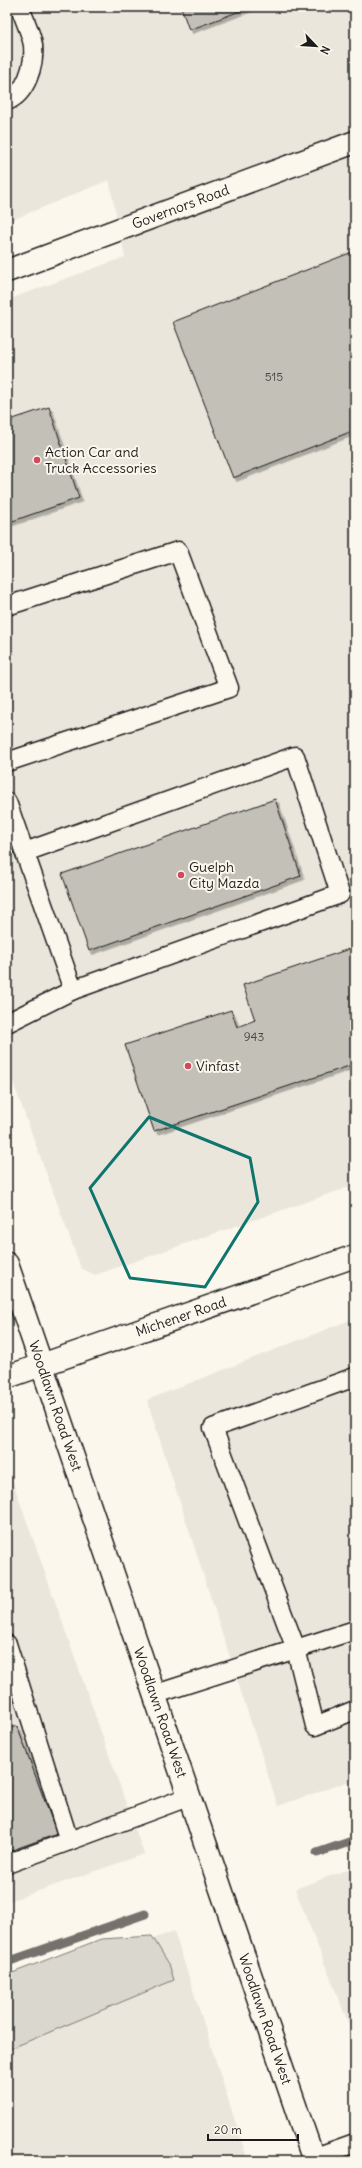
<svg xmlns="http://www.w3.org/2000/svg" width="362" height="2168" font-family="Delius,sans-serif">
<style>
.built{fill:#eae6dc}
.green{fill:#dad7ce;stroke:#7b7a75}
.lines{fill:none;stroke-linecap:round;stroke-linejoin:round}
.stream{stroke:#74726e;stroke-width:9}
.building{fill:#c3c0b8;stroke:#1c1c1c;filter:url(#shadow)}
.lane-casing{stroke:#1c1c1c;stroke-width:21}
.street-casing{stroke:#1c1c1c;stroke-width:25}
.primary-casing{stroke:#1c1c1c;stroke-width:25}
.lane{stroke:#fbf7ec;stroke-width:18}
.street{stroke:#fbf7ec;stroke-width:22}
.primary{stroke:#fbf7ec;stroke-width:22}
.marked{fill:none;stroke:#0f766e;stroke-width:3;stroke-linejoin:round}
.poi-dot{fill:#d1495b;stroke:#fbf7ec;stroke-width:1.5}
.labels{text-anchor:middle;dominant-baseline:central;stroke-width:4;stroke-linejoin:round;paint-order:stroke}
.number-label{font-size:12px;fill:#464543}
.street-label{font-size:14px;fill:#1c1c1c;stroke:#fbf7ec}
.poi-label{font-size:14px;fill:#1c1c1c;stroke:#fbf7ec;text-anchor:start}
</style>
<defs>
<filter id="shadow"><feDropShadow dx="3.5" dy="3.5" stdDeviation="0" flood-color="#0004"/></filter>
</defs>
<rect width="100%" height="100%" fill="#fbf7ec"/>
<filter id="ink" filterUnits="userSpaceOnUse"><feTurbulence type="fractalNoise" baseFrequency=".025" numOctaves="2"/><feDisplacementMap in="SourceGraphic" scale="8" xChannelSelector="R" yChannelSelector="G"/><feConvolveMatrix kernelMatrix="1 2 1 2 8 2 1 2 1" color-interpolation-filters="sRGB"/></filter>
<g filter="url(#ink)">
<g class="built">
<polygon points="7,7 355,7 355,1185 95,1275 81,1268 7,1066 7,300 125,257 109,180 7,222"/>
<polygon points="355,1318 355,1779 278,1806 147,1400"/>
<polygon points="7,1465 144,1854 7,1902"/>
<polygon points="355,1867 355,2040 295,1889"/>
<polygon points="174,1931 248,2161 7,2161 7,1994"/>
</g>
<polygon class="green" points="152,1936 169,1964 174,1980 7,2050 7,1975 101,1939"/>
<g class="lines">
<g class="stream">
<polyline points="317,1853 355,1840"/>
<polyline points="7,1962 145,1914"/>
</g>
</g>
<g class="building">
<polygon points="181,7 251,7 189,30"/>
<polygon points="355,251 355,430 233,478 173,322"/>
<polygon points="49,407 79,498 7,523 7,421"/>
<polygon points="275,799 301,876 89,951 62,874"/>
<polygon points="355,947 355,1064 154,1131 125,1045 231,1010 237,1027 255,1020 243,985"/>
<polygon points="17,1726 57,1834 7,1852 7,1741 10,1740 7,1729"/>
</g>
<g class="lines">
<defs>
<g id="lane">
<path d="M 7,101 C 26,94 35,65 33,45 C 31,33 24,19 20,7"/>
<polyline points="7,606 178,551 229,688 7,762"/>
<polyline points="7,802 73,990 340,894 295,756 25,852"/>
<polyline points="7,1023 73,990"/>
<polyline points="355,1377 213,1428 296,1649 315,1726 355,1710"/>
<polyline points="7,1644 69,1841"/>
<polyline points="153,1695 355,1630"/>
<polyline points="7,1864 188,1797"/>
<polyline points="313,2158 355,2143"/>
</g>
<g id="street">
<path id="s1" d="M 7,271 L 355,142"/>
<path id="s2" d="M 7,1377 L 355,1256"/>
</g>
<g id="primary">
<path id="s3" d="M 7,1264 L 314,2161"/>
</g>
</defs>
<use href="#lane" class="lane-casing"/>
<use href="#street" class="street-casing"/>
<use href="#primary" class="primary-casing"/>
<use href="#lane" class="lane"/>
<use href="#street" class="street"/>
<use href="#primary" class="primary"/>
</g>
</g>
<path class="marked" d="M 149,1117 L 250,1158 L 258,1202 L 205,1287 L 130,1278 L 90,1188 Z"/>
<g class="poi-dot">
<circle cx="37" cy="460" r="4"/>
<circle cx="181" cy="875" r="4"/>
<circle cx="188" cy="1066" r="4"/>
</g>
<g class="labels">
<g class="number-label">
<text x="274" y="376">515</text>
<text x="254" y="1036">943</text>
</g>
<g class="street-label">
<text stroke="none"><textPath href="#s1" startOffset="185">Governors Road</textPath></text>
<text stroke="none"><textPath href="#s2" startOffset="184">Michener Road</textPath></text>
<text stroke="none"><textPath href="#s3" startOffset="150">Woodlawn Road West</textPath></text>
<text stroke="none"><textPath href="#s3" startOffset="474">Woodlawn Road West</textPath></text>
<text stroke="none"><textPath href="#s3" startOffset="798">Woodlawn Road West</textPath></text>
</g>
<g class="poi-label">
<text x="45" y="452">Action Car and<tspan x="45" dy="16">Truck Accessories</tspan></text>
<text x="189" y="867">Guelph<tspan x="189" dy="16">City Mazda</tspan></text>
<text x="196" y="1066">Vinfast</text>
</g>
</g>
<rect width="362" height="2168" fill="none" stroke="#fbf7ec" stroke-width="24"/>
<rect x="12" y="12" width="338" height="2144" fill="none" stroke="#1c1c1c" stroke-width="1.5" filter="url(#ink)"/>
<g transform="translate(316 46) rotate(115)" stroke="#fbf7ec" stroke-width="3" paint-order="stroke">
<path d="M0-3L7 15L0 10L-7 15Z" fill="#1c1c1c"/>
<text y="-6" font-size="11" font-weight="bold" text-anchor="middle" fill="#1c1c1c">N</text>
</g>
<path d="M208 2134v6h90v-6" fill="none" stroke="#1c1c1c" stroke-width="2"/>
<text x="214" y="2134" font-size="12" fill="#1c1c1c" stroke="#fbf7ec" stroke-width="3" paint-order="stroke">20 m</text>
</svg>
